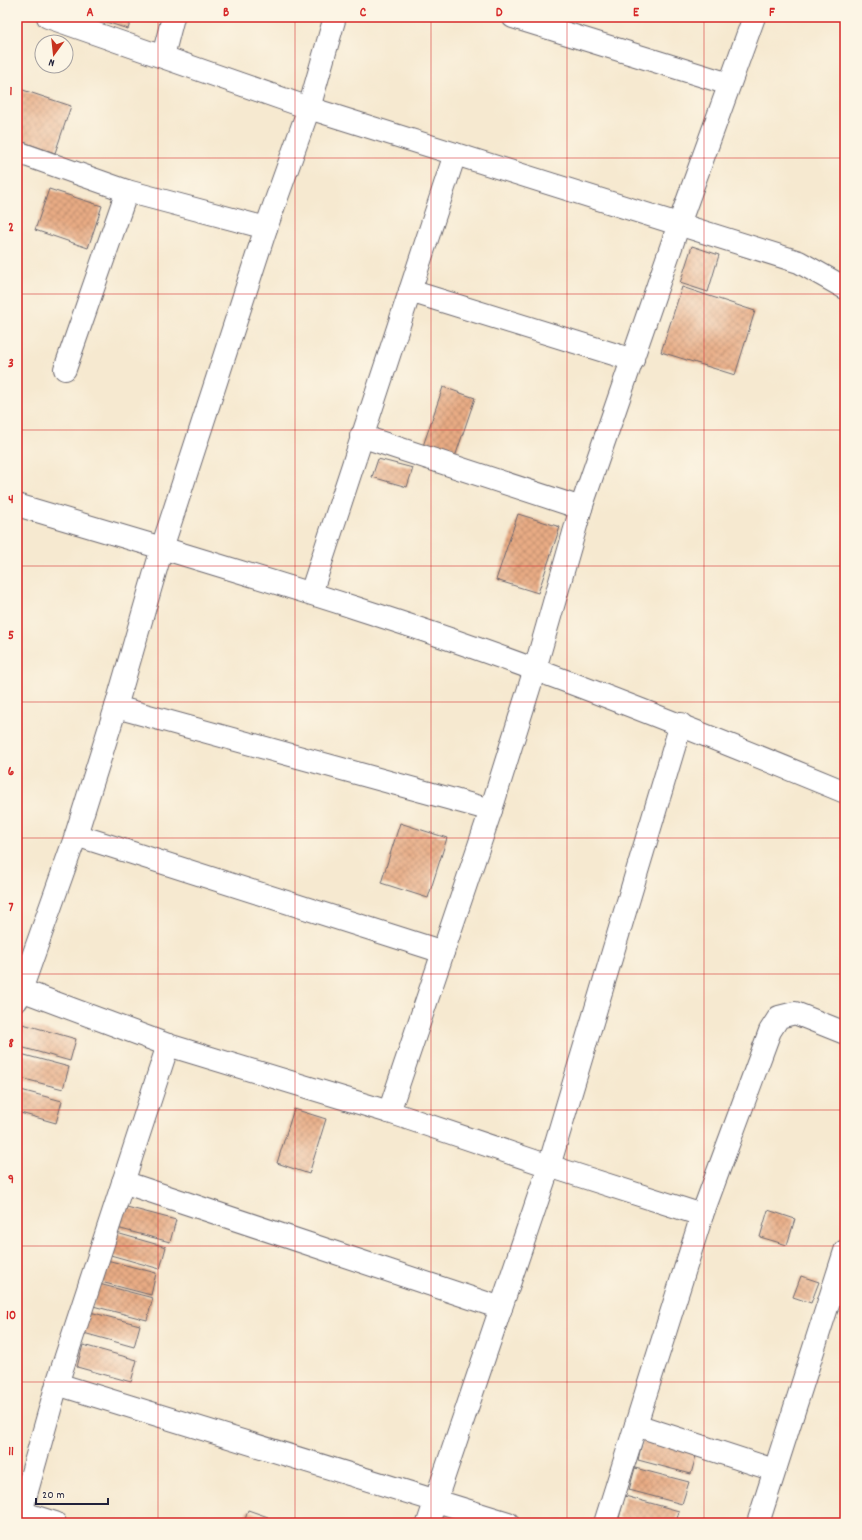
<svg xmlns="http://www.w3.org/2000/svg" width="862" height="1540" font-family="Dekko,sans-serif">
<style>
.building{fill:url(#building-cross-hatch)}
.lines{fill:none;stroke-linecap:round;stroke-linejoin:round}
.street-casing{stroke:#6c686f;stroke-width:24}
.street{stroke:#fff;stroke-width:22}
.grid{fill:none;stroke:#d62828;stroke-width:1;stroke-opacity:0.55}
.neatline{fill:none;stroke:#d62828;stroke-width:1.5}
.grid-label{font-size:13px;text-anchor:middle;font-weight:bold;fill:#d62828}
</style>
<defs>
<pattern id="building-cross-hatch" width="8" height="8" patternUnits="userSpaceOnUse"><rect width="8" height="8" fill="#e8ab84"/><path d="M0 0l8 8M0 8l8-8" fill="none" stroke="#bc8b6d"/></pattern>
</defs>
<rect width="100%" height="100%" fill="#fcf5e5"/>
<filter id="ink" filterUnits="userSpaceOnUse"><feTurbulence type="fractalNoise" baseFrequency=".025" numOctaves="2"/><feDisplacementMap in="SourceGraphic" scale="8" xChannelSelector="R" yChannelSelector="G"/><feConvolveMatrix kernelMatrix="1 2 1 2 8 2 1 2 1" color-interpolation-filters="sRGB"/></filter>
<filter id="wash" filterUnits="userSpaceOnUse"><feTurbulence type="fractalNoise" baseFrequency=".012" numOctaves="4" result="noise"/><feDisplacementMap in="SourceGraphic" scale="16" xChannelSelector="R" yChannelSelector="G"/><feGaussianBlur stdDeviation="0.9" result="paint"/><feColorMatrix in="noise" values="0 0 0 0 0 0 0 0 0 0 0 0 0 0 0 0 0 1.4 0 .05"/><feComposite in="paint" operator="in"/></filter>
<g filter="url(#wash)">
<rect width="100%" height="100%" fill="#f6e9d0"/>
<g id="blocks">
<g class="building">
<polygon points="104,17 132,17 128,29 103,21"/>
<polygon points="17,88 71,106 55,153 17,140"/>
<polygon points="49,189 102,206 88,248 35,230"/>
<polygon points="692,246 719,255 708,292 680,283"/>
<polygon points="682,287 755,311 735,375 661,352"/>
<polygon points="443,387 475,398 455,457 423,446"/>
<polygon points="378,459 413,468 407,487 372,477"/>
<polygon points="518,514 560,527 538,593 496,580"/>
<polygon points="400,823 447,838 428,898 381,883"/>
<polygon points="23,1024 76,1039 70,1061 17,1046"/>
<polygon points="17,1053 69,1067 63,1089 17,1077"/>
<polygon points="17,1089 62,1101 56,1123 17,1112"/>
<polygon points="294,1109 326,1119 309,1174 277,1163"/>
<polygon points="123,1206 176,1220 170,1242 117,1228"/>
<polygon points="768,1210 795,1219 787,1245 760,1237"/>
<polygon points="113,1232 166,1247 160,1269 107,1254"/>
<polygon points="103,1259 156,1273 151,1295 97,1281"/>
<polygon points="801,1276 819,1282 811,1303 793,1297"/>
<polygon points="99,1284 153,1298 147,1320 93,1306"/>
<polygon points="86,1311 140,1325 134,1347 80,1332"/>
<polygon points="83,1345 137,1360 131,1382 77,1367"/>
<polygon points="643,1438 697,1452 691,1474 638,1460"/>
<polygon points="635,1468 689,1482 682,1504 629,1490"/>
<polygon points="625,1496 679,1511 676,1523 637,1523 619,1518"/>
<polygon points="248,1510 268,1517 265,1523 244,1523"/>
</g>
</g>
</g>
<g filter="url(#ink)">
<use href="#blocks" fill-opacity="0" stroke="#6c686f" stroke-width="1"/>
<g class="lines">
<defs>
<g id="street">
<polyline points="335,17 309,108 799,262 845,288"/>
<polyline points="513,17 729,84"/>
<polyline points="163,56 173,17"/>
<polyline points="17,152 127,191 266,228 309,108 48,17"/>
<polyline points="410,291 633,360"/>
<polyline points="65,369 127,191"/>
<polyline points="361,436 581,508"/>
<polyline points="17,505 162,548 266,228"/>
<polyline points="311,593 455,154"/>
<polyline points="116,707 491,810"/>
<polyline points="76,835 443,952"/>
<path d="M 17,989 L 21,990 L 76,835 L 116,707 L 162,548 C 287,586 413,624 536,670 C 640,708 743,750 845,792"/>
<polyline points="17,1000 21,990 168,1045 389,1112 549,1166 702,1215"/>
<polyline points="389,1112 491,810 535,669 581,508 679,224 754,17"/>
<polyline points="123,1182 501,1308"/>
<polyline points="57,1384 508,1523"/>
<polyline points="636,1425 774,1470"/>
<polyline points="17,1511 55,1523"/>
<polyline points="18,1523 57,1384 168,1045"/>
<polyline points="428,1523 549,1166 681,724"/>
<polyline points="605,1523 702,1215 770,1031 779,1017 795,1013 845,1033"/>
<polyline points="758,1523 845,1251"/>
</g>
</defs>
<use href="#street" class="street-casing"/>
<use href="#street" class="street"/>
</g>
</g>
<path class="grid" d="M 158,17 L 158,1523M 295,17 L 295,1523M 431,17 L 431,1523M 567,17 L 567,1523M 704,17 L 704,1523M 17,158 L 845,158M 17,294 L 845,294M 17,430 L 845,430M 17,566 L 845,566M 17,702 L 845,702M 17,838 L 845,838M 17,974 L 845,974M 17,1110 L 845,1110M 17,1246 L 845,1246M 17,1382 L 845,1382"/>
<rect width="862" height="1540" fill="none" stroke="#fcf5e5" stroke-width="44"/>
<g transform="translate(54 54) rotate(195)"><circle r="19" fill="#fcf5e5" stroke="#a5a1a1"/>
<path d="M0-3L7 15L0 10L-7 15Z" fill="#c8321e"/>
<text y="-6" font-size="11" font-weight="bold" text-anchor="middle" fill="#22223b">N</text>
</g>
<path d="M36 1498v6h72v-6" fill="none" stroke="#22223b" stroke-width="2"/>
<text x="42" y="1498" font-size="12" fill="#22223b" stroke="#fcf5e5" stroke-width="3" paint-order="stroke">20 m</text>
<rect x="22" y="22" width="818" height="1496" class="neatline"/>
<g class="grid-label">
<text x="90" y="16">A</text>
<text x="226" y="16">B</text>
<text x="363" y="16">C</text>
<text x="499" y="16">D</text>
<text x="636" y="16">E</text>
<text x="772" y="16">F</text>
<text x="11" y="95">1</text>
<text x="11" y="231">2</text>
<text x="11" y="367">3</text>
<text x="11" y="503">4</text>
<text x="11" y="639">5</text>
<text x="11" y="775">6</text>
<text x="11" y="911">7</text>
<text x="11" y="1047">8</text>
<text x="11" y="1183">9</text>
<text x="11" y="1319">10</text>
<text x="11" y="1455">11</text>
</g>
</svg>
